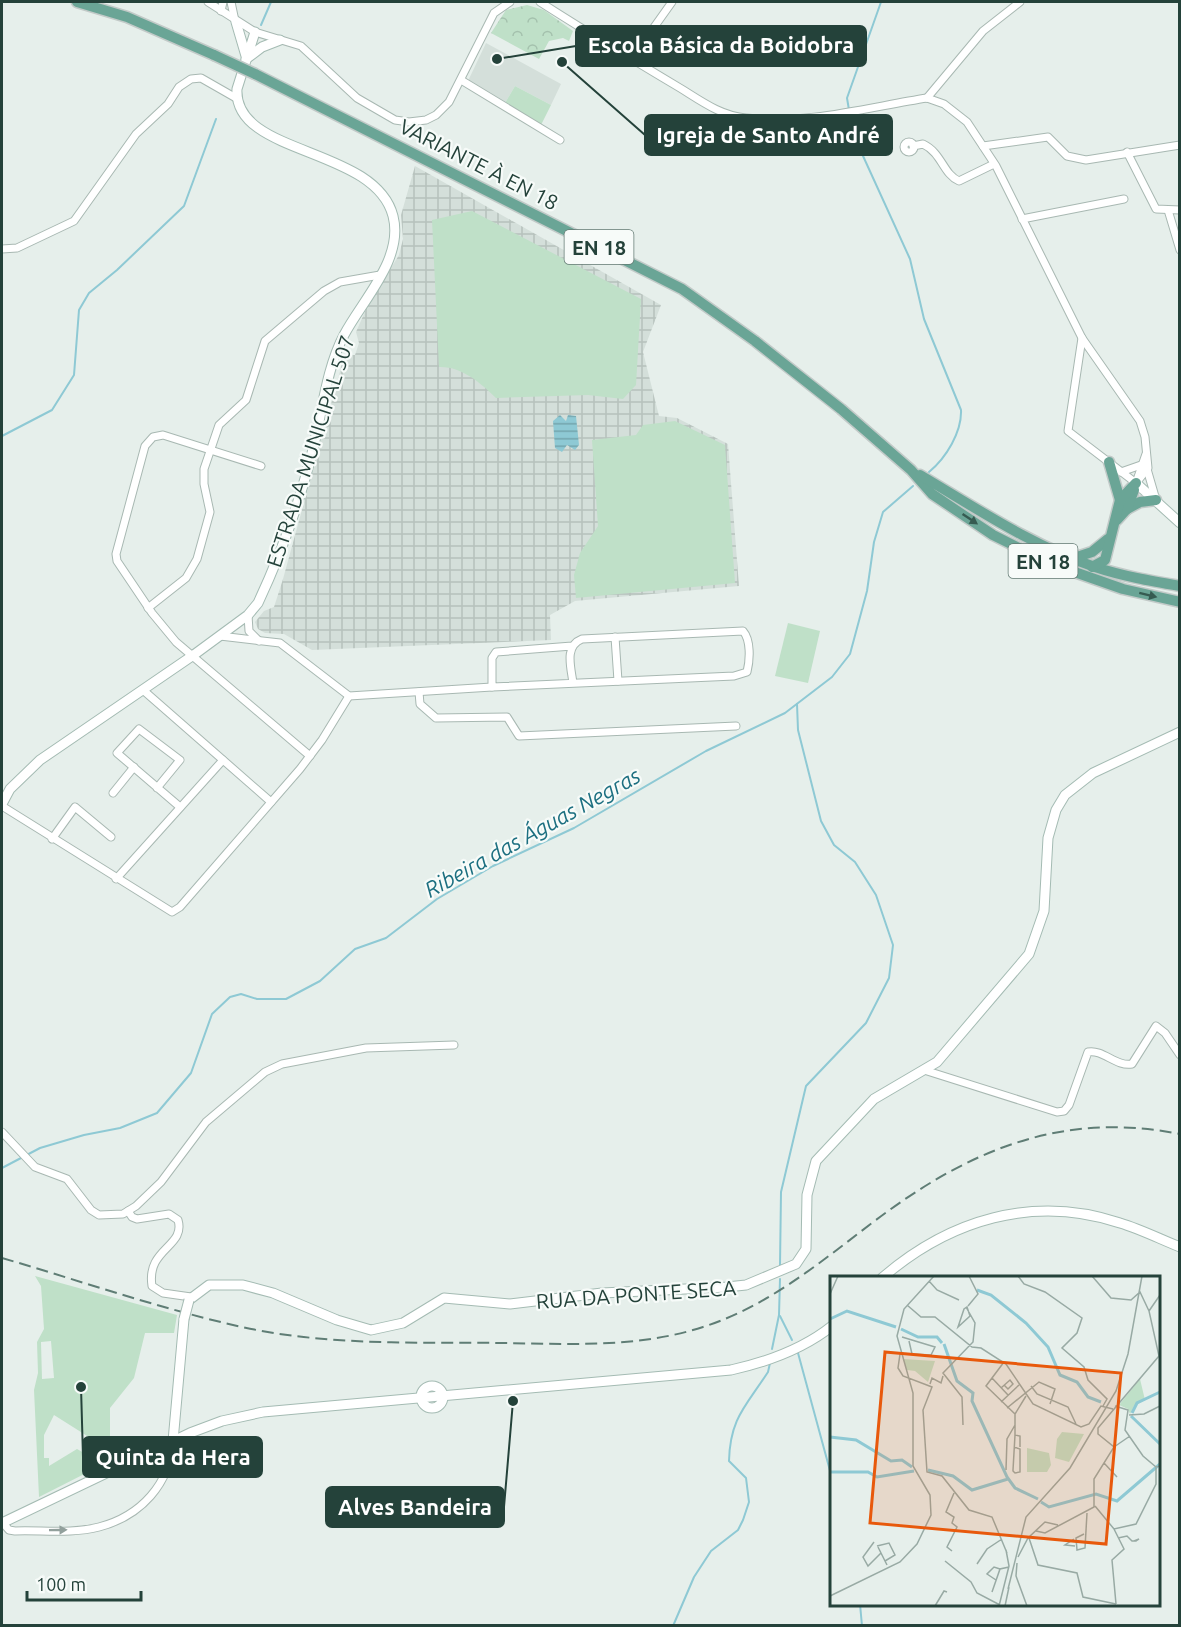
<svg xmlns="http://www.w3.org/2000/svg" width="1181" height="1627" font-family="Ubuntu,sans-serif">
<style>
.built{fill:#d4dfda}
.industrial{fill:url(#industrial-grid)}
.green{fill:#bfe0c8;fill-rule:evenodd}
.forest{fill:url(#forest-crowns)}
.water{fill:url(#water-rules)}
.lines{fill:none;stroke-linecap:round;stroke-linejoin:round}
.stream{stroke:#8ec9d4;stroke-width:2}
.street-casing{stroke:#a8b8b2;stroke-width:9}
.secondary-casing{stroke:#a4bbb3;stroke-width:11}
.primary-casing{stroke:#c2cac8;stroke-width:13}
.street{stroke:#fff;stroke-width:7}
.secondary{stroke:#fff;stroke-width:9}
.primary{stroke:#6aa596;stroke-width:10}
.rail{stroke:#5f7d75;stroke-width:2;stroke-dasharray:12 6;stroke-linecap:butt}
.secondary-bridge-casing{stroke:#a4bbb3;stroke-width:11;stroke-linecap:butt}
.primary-bridge-casing{stroke:#c2cac8;stroke-width:13;stroke-linecap:butt}
.secondary-bridge{stroke:#fff;stroke-width:9}
.primary-bridge{stroke:#6aa596;stroke-width:10}
.oneway{fill:#365b51}
.oneway2{fill:#92a09c}
.labels{text-anchor:middle;dominant-baseline:central;stroke-width:4.5;stroke-linejoin:round;paint-order:stroke}
.shield{fill:#f7fbf9;stroke:#637a73;stroke-width:1.5}
.shield-label{font-size:20px;font-weight:bold;fill:#24423a}
.street-label{font-size:21px;fill:#24423a;stroke:#f7fbf9}
.water-label{font-size:22px;font-style:italic;fill:#1c6f80;stroke:#f7fbf9}
.inset-river{fill:none;stroke:#8ec9d4;stroke-width:3}
.inset-road{fill:none;stroke:#98aaa4;stroke-width:1.5}
.view{fill:#e8590c;fill-opacity:0.15;stroke:#e8590c;stroke-width:3}
.inset-edge{fill:none;stroke:#24423a;stroke-width:3}
.leader{fill:none;stroke:#24423a;stroke-width:2}
.callout-dot{fill:#24423a;stroke:#f7fbf9;stroke-width:2}
.callout{fill:#24423a;stroke:#24423a;stroke-width:2}
.callout-label{font-size:22px;text-anchor:middle;font-weight:bold;fill:#fff}
</style>
<defs>
<pattern id="industrial-grid" width="8" height="8" patternUnits="userSpaceOnUse" patternTransform="scale(1.5)"><rect width="8" height="8" fill="#d4dfda"/><path d="M0 4h8M4 0v8" fill="none" stroke="#b6c1bc"/></pattern>
<pattern id="forest-crowns" width="20" height="18" patternUnits="userSpaceOnUse" patternTransform="scale(1.5)"><rect width="20" height="18" fill="#bfe0c8"/><path d="M2 6a3 3 0 1 1 6 0M12 15a3 3 0 1 1 6 0" fill="none" stroke="#a4c1ad"/></pattern>
<pattern id="water-rules" width="6" height="5" patternUnits="userSpaceOnUse" patternTransform="scale(1.5)"><rect width="6" height="5" fill="#8ec9d4"/><path d="M0 2.5h6" fill="none" stroke="#74a5ad"/></pattern>
</defs>
<rect width="100%" height="100%" fill="#e6efeb"/>
<polygon class="built" points="486,43 561,84 551,105 515,86 505,103 468,81"/>
<polygon class="industrial" points="415,166 661,305 643,352 659,416 677,418 728,444 739,586 575,601 550,615 551,640 312,650 284,634 265,633 258,629 255,622 264,611 274,607 283,579 342,364 348,355 355,355 359,343 356,332 367,307 399,255 403,239 401,215"/>
<g class="green">
<polygon points="515,86 551,105 541,125 505,103"/>
<path d="M 472,211 L 641,299 L 636,385 L 623,399 L 588,395 L 496,398 C 481,383 461,366 439,367 L 432,220 Z"/>
<polygon points="675,421 725,445 735,583 576,598 574,575 580,553 598,526 592,440 636,435 643,425"/>
<polygon points="788,623 820,631 808,683 775,676"/>
<path d="M 35,1276 L 177,1315 L 174,1333 L 145,1333 L 134,1378 L 110,1408 L 110,1461 L 39,1497 L 34,1390 L 38,1373 L 37,1342 L 44,1329 L 41,1286 ZM 51,1341 L 54,1378 L 42,1379 L 41,1342 ZM 54,1415 L 92,1439 L 84,1453 L 77,1449 L 49,1466 L 49,1458 L 44,1458 L 44,1435 Z"/>
</g>
<polygon class="forest" points="527,5 544,10 573,31 569,41 563,38 549,41 539,59 491,33 506,10"/>
<polygon class="water" points="560,415 566,421 568,415 576,416 579,445 575,450 567,445 562,452 555,448 553,421"/>
<g class="lines">
<g class="stream">
<path d="M 881,2 L 847,98 L 853,134 L 910,259 L 924,319 L 961,410 C 962,432 946,458 929,472"/>
<polyline points="261,25 271,2"/>
<polyline points="2,436 52,410 74,375 79,310 89,293 117,270 184,206 216,119"/>
<polyline points="2,1168 40,1148 84,1135 120,1128 157,1113 191,1073 212,1014 230,997 241,994 257,999 286,999 320,981 355,949 386,938 437,899 493,866 574,828 706,751 785,713 832,677 850,654 867,591 874,542 883,512 913,486"/>
<polyline points="780,1265 781,1192 806,1086 866,1023 889,978 893,945 876,895 855,862 834,845 821,821 798,730 797,704"/>
<polyline points="780,1316 792,1340"/>
<polyline points="772,1349 779,1315 780,1279"/>
<polyline points="798,1353 832,1478"/>
<polyline points="860,1604 862,1626"/>
<path d="M 673,1626 L 694,1577 L 711,1551 L 738,1530 L 743,1520 L 749,1502 L 746,1478 L 729,1461 C 730,1418 746,1406 768,1372 L 770,1363"/>
</g>
<defs>
<g id="street">
<polyline points="208,2 255,32 301,46 357,98 395,120 409,122 426,120 436,115 449,102 494,13 510,2"/>
<polyline points="231,2 235,21"/>
<path d="M 540,2 C 587,32 633,60 680,88 C 701,101 721,116 746,118 C 806,125 869,107 927,98 L 944,104 L 967,122 L 996,166 L 1082,338 L 1140,421 L 1145,437 L 1148,468 L 1136,483"/>
<polyline points="221,11 223,2"/>
<polyline points="630,61 672,2"/>
<polyline points="461,80 560,140"/>
<polyline points="927,98 983,31 1020,2"/>
<circle cx="909" cy="147" r="5"/>
<path d="M 913,146 L 923,144 C 942,153 943,174 959,181 L 994,164"/>
<polyline points="983,146 1048,137 1067,156 1086,160 1180,145"/>
<polyline points="1127,152 1156,209 1180,210"/>
<polyline points="1168,210 1180,250"/>
<polyline points="1022,219 1124,199"/>
<polyline points="2,249 17,248 74,221 136,134 168,104 179,87 191,79 201,78 236,98"/>
<polyline points="1082,338 1068,431 1136,483"/>
<polyline points="261,466 163,435 153,437 145,446 116,554 117,561 152,613 176,642 310,756"/>
<polyline points="1147,469 1156,500"/>
<polyline points="1121,472 1141,465"/>
<polyline points="1137,480 1146,454"/>
<polyline points="148,608 186,578 197,559 210,512 204,484 204,469 219,425 246,400 265,341 324,291 340,282 380,275"/>
<polyline points="248,615 249,631 259,641"/>
<polyline points="220,636 280,643 349,696 492,687"/>
<polyline points="615,637 618,681"/>
<path d="M 572,646 L 496,652 L 492,658 L 492,687 L 734,676 L 747,672 C 750,660 751,640 743,631 L 582,639 C 564,646 571,667 573,683"/>
<polyline points="143,690 271,802"/>
<polyline points="419,692 420,704 436,718 507,717 519,736 736,726"/>
<polyline points="157,788 180,760 139,729 117,753 180,807"/>
<polyline points="113,793 134,767"/>
<polyline points="2,806 172,912 180,907 300,769 322,740 349,696"/>
<polyline points="52,839 75,807 111,837"/>
<polyline points="116,879 223,760"/>
<path d="M 924,1070 L 1057,1112 L 1064,1111 L 1069,1105 L 1088,1052 C 1103,1049 1116,1067 1132,1064 L 1156,1026 L 1165,1033 L 1180,1055"/>
<polyline points="2,1132 35,1167 67,1179 91,1210 99,1215 123,1214 136,1206 161,1182 206,1122 265,1072 282,1064 366,1048 454,1045"/>
<path d="M 128,1211 L 132,1217 L 137,1219 L 169,1214 L 178,1220 C 186,1247 146,1248 152,1286 L 163,1293 L 191,1297"/>
<path d="M 3,1523 L 9,1530 L 15,1531 C 42,1530 72,1534 99,1527 C 141,1516 170,1484 173,1441"/>
</g>
<g id="secondary">
<polyline points="236,22 246,56"/>
<polyline points="246,59 262,47 280,40"/>
<polyline points="1136,483 1180,523"/>
<path d="M 2,804 L 10,789 L 40,760 L 195,654 L 248,615 L 258,603 C 280,556 298,507 311,457 C 322,417 325,371 344,335 C 363,299 404,259 393,216 C 375,146 233,156 237,89 L 255,32"/>
<path d="M 882,1278 C 949,1220 1033,1194 1120,1223 C 1140,1229 1160,1239 1180,1247"/>
<polyline points="189,1300 209,1285 243,1285 273,1293 337,1320 371,1330 403,1323 444,1298 510,1304 602,1293 727,1287 746,1285 796,1264 806,1249 807,1195 816,1161 874,1099 937,1062 1029,954 1044,911 1048,838 1056,810 1065,795 1093,773 1180,732"/>
<circle cx="432" cy="1397" r="11"/>
<polyline points="173,1441 184,1319"/>
<path d="M 2,1523 L 190,1433 L 222,1421 L 263,1412 L 731,1370 C 767,1362 802,1350 832,1326"/>
</g>
<g id="primary">
<polyline points="77,2 127,17 214,55"/>
<polyline points="255,74 682,289 755,341 841,409 911,470 932,494 993,535 1049,563 1123,589 1180,602"/>
<polyline points="1109,462 1120,500"/>
<path d="M 920,475 C 976,508 1032,546 1095,567 C 1122,576 1151,581 1180,586"/>
<polyline points="1127,509 1140,502 1156,500"/>
<polyline points="1117,520 1127,509 1134,490"/>
<polyline points="1074,558 1092,552 1108,539"/>
<polyline points="1092,567 1105,560 1120,500 1136,483"/>
</g>
</defs>
<use href="#street" class="street-casing"/>
<use href="#secondary" class="secondary-casing"/>
<use href="#primary" class="primary-casing"/>
<use href="#street" class="street"/>
<use href="#secondary" class="secondary"/>
<use href="#primary" class="primary"/>
<path class="rail" d="M 2,1258 C 81,1281 161,1309 242,1327 C 328,1346 417,1342 504,1343 C 570,1344 638,1348 703,1327 C 768,1306 818,1264 872,1223 C 965,1152 1060,1110 1180,1134"/>
<defs>
<polyline id="secondary-bridge" points="184,1319 189,1300"/>
<polyline id="primary-bridge" points="214,55 255,74"/>
</defs>
<use href="#secondary-bridge" class="secondary-bridge-casing"/>
<use href="#primary-bridge" class="primary-bridge-casing"/>
<use href="#secondary-bridge" class="secondary-bridge"/>
<use href="#primary-bridge" class="primary-bridge"/>
</g>
<defs><path id="oneway-solid" d="M-6-.8H1V-3.2L6.5 0L1 3.2V.8H-6Z" transform="scale(1.5)"/></defs>
<g class="oneway">
<use href="#oneway-solid" transform="translate(970 519) rotate(34)"/>
<use href="#oneway-solid" transform="translate(1148 595) rotate(14)"/>
</g>
<use class="oneway2" href="#oneway-solid" transform="translate(58 1530) rotate(-1)"/>
<g class="labels">
<g class="shield">
<rect x="564.5" y="230" width="69" height="34" rx="4.5"/>
<rect x="1008.5" y="544" width="69" height="34" rx="4.5"/>
</g>
<g class="shield-label">
<text x="599" y="247">EN 18</text>
<text x="1043" y="561">EN 18</text>
</g>
<g class="street-label">
<text transform="translate(479 164) rotate(27)">VARIANTE À EN 18</text>
<text transform="translate(310 451) rotate(-72)">ESTRADA MUNICIPAL 507</text>
<text transform="translate(636 1294) rotate(-4)">RUA DA PONTE SECA</text>
</g>
<g class="water-label">
<text transform="translate(532 832) rotate(-29)">Ribeira das Águas Negras</text>
</g>
</g>
<g transform="translate(830 1276)">
<rect width="330" height="330" fill="#e6efeb"/>
<path d="M 73,83 L 105,85 L 98,106 L 85,95 L 77,94 ZM 232,156 L 254,158 L 239,186 L 225,182 L 227,163 ZM 197,172 L 219,177 L 221,189 L 217,196 L 197,196 Z" fill="#bfe0c8"/>
<path d="M 310,103 L 315,124 L 304,130 L 300,138 L 298,133 L 289,129 Z" fill="#bfe0c8"/>
<path class="inset-river" d="M 147,14 L 161,19 L 196,47 L 218,71 L 230,99 L 247,106 L 258,121 L 271,126M 0,43 L 17,35 L 66,51M 71,53 L 88,61 L 107,61 L 112,67M 114,68 L 127,105 L 143,117 L 142,125 L 177,201 L 185,212 L 208,223M 302,137 L 307,127 L 330,116M 301,140 L 330,168M 0,161 L 26,164 L 61,185 L 72,184 L 82,191M 98,194 L 123,200 L 142,214 L 178,203M 0,196 L 38,196 L 47,201 L 84,195M 211,226 L 219,231 L 266,218 L 287,225 L 330,188"/>
<path class="inset-road" d="M 188,0 L 194,8 L 215,16 L 252,42 L 247,57 L 232,72 L 254,91 L 258,104 L 277,123 L 273,130M 262,0 L 281,22 L 301,24 L 310,16 L 319,35M 99,5 L 107,14 L 129,24M 0,18 L 8,0M 77,29 L 91,41 L 105,41 L 142,71 L 151,72 L 176,88 L 203,128 L 251,151 L 259,148 L 271,130 L 283,133M 138,30 L 148,18 L 139,0M 137,31 L 140,40 L 128,51 L 134,33 ZM 72,61 L 105,71 L 101,79 L 82,78 L 79,65M 70,78 L 68,92 L 73,100 L 102,111 L 93,134 L 97,196 L 112,200 L 139,234 L 162,241 L 177,277M 174,86 L 156,110 L 185,138M 162,102 L 178,119M 100,108 L 102,102 L 111,107 L 113,100M 201,110 L 207,118 L 238,131 L 246,148M 171,112 L 180,104 L 183,108 L 178,113 L 174,109M 171,126 L 189,109M 285,130 L 298,134 L 295,154 L 313,180 L 326,191 L 330,190M 177,132 L 209,106 L 225,113 L 220,128M 299,139 L 314,138 L 330,130M 133,149 L 132,121 L 113,97 L 143,66 L 145,47 L 136,31M 185,159 L 185,138 L 196,120M 184,171 L 190,173 L 190,196 L 185,197 L 183,195 L 183,194 L 185,159 L 190,160 L 190,171M 284,171 L 300,160M 274,187 L 287,201M 176,194 L 177,163 L 185,149M 265,230 L 284,253 L 306,248 L 326,208 L 326,191M 284,253 L 294,273 L 282,284 L 286,328M 206,255 L 215,257 L 264,231 L 264,203 L 284,171 L 268,158 L 268,152 L 329,80 L 319,35 L 330,19M 254,258 L 246,262 L 247,274 L 255,272 L 257,237M 199,262 L 208,289 L 247,297 L 253,321 L 286,328M 288,262 L 297,260 L 302,265 L 306,265 L 309,263 L 304,265M 244,263 L 235,269 L 245,270M 44,266 L 33,281 L 38,290 L 51,277M 47,270 L 59,267 L 65,279 L 55,285M 48,271 L 57,289M 122,275 L 117,271 L 127,251 L 122,247 L 124,241 L 116,236 L 124,217M 188,281 L 198,262 L 215,246 L 228,249M 115,285 L 141,306 L 147,317 L 170,329M 187,287 L 186,300 L 197,330M 147,288 L 157,273 L 172,263M 166,304 L 157,298 L 164,291 L 170,293M 178,313 L 196,241 L 240,192 L 286,115 L 298,78 L 312,0M 162,316 L 170,293 L 179,291M 0,320 L 70,286 L 87,268 L 101,239 L 100,219 L 83,190 L 83,117 L 67,60 L 74,33 L 104,0M 105,330 L 114,315 L 117,316M 169,330 L 179,290 L 176,274M 175,330 L 179,311"/>
<path class="view" d="M 55,76 L 291,97 L 276,268 L 40,247 Z"/>
<rect width="330" height="330" class="inset-edge"/>
</g>
<path class="leader" d="M497 59L576 46M562 62L645 135M81 1387L83 1457M513 1401L504 1507"/>
<g class="callout-dot">
<circle cx="497" cy="59" r="6"/>
<circle cx="562" cy="62" r="6"/>
<circle cx="81" cy="1387" r="6"/>
<circle cx="513" cy="1401" r="6"/>
</g>
<g class="callout">
<rect x="576" y="26" width="290" height="40" rx="6"/>
<rect x="645" y="115" width="247" height="40" rx="6"/>
<rect x="83" y="1437" width="179" height="40" rx="6"/>
<rect x="326" y="1487" width="178" height="40" rx="6"/>
</g>
<g class="callout-label">
<text x="721" y="53">Escola Básica da Boidobra</text>
<text x="768" y="143">Igreja de Santo André</text>
<text x="173" y="1465">Quinta da Hera</text>
<text x="415" y="1515">Alves Bandeira</text>
</g>
<rect width="1181" height="1627" fill="none" stroke="#24423a" stroke-width="6"/>
<path d="M27 1591v9h114v-9" fill="none" stroke="#24423a" stroke-width="3"/>
<text x="36" y="1591" font-size="18" fill="#24423a" stroke="#f7fbf9" stroke-width="4.5" paint-order="stroke">100 m</text>
</svg>
